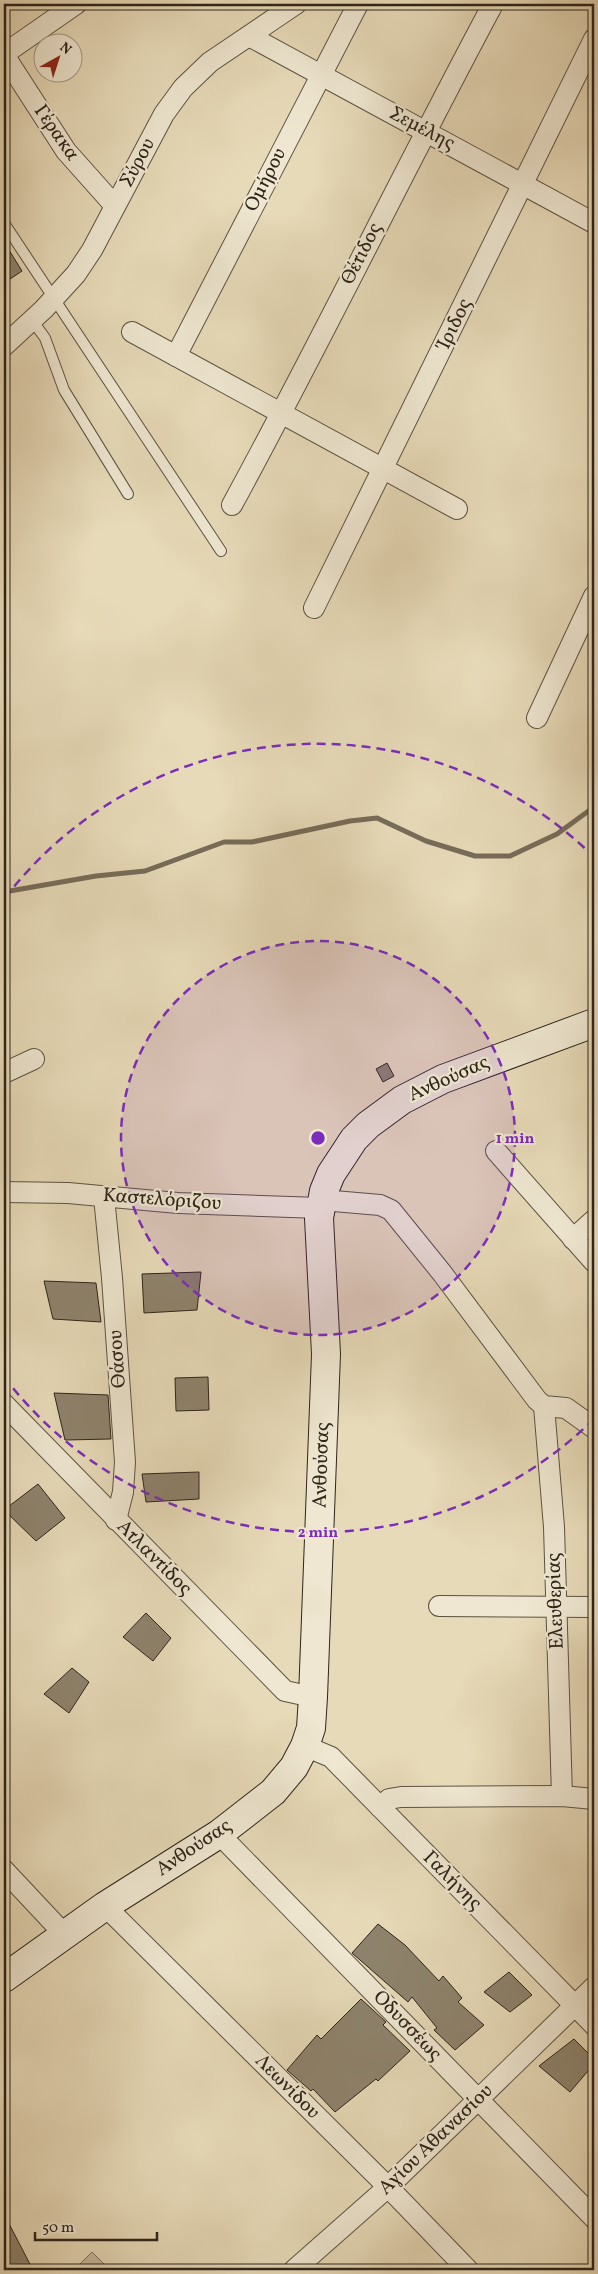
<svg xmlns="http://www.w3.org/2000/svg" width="598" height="2274" font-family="Vollkorn,serif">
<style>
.green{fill:#c7bb9d;stroke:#7a705c}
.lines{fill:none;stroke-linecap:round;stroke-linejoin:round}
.stream{stroke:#776c59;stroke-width:5}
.building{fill:#8e836d;stroke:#2d241b}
.lane-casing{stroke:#5c5242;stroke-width:12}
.street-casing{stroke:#5c5242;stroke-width:22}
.secondary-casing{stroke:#2d241b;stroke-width:30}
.lane{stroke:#efe7d1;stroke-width:10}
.street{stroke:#efe7d1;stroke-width:20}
.secondary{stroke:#efe7d1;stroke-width:28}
.ring{fill:none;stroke:#7b2cbf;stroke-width:2.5;stroke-dasharray:9 6}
.labels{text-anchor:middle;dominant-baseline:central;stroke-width:4.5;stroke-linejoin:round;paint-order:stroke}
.street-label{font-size:20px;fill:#2d241b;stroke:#efe7d1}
.centre{fill:#7b2cbf;stroke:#efe7d1;stroke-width:2.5}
.ring-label{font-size:15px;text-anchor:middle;font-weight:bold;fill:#7b2cbf;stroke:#efe7d1;stroke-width:4.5;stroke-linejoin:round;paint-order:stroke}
</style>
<rect width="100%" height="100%" fill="#e7dab8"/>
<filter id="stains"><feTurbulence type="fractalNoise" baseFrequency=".004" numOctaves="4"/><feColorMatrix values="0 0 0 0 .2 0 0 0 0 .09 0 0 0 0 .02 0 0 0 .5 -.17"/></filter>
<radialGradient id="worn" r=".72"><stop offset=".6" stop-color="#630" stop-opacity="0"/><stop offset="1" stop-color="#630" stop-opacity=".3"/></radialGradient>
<polygon class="green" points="92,2252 110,2270 81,2270 77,2267"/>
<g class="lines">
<polyline class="stream" points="4,892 96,876 145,871 224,842 252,842 350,821 377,818 426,841 475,856 510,856 557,834 594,807"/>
</g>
<g class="building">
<polygon points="4,242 22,271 4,283"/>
<polygon points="387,1063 394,1076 383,1082 376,1069"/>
<polygon points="201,1272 197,1310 144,1313 142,1274"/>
<polygon points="44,1281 96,1283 101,1322 53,1319"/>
<polygon points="208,1377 209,1410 176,1411 175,1378"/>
<polygon points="54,1393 108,1395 111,1439 65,1440"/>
<polygon points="199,1472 199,1499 146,1502 142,1474"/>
<polygon points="38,1484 65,1518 36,1541 4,1510"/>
<polygon points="146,1613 171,1638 153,1661 123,1637"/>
<polygon points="72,1668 89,1682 69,1713 44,1694"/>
<polygon points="378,1924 405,1945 439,1981 443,1976 462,1998 458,2002 484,2025 455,2050 434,2030 437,2028 412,1997 408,2002 352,1953"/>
<polygon points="509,1972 532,1995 510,2012 484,1992"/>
<polygon points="361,1999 386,2022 383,2025 410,2051 378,2081 376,2079 335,2112 313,2089 311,2091 287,2070 317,2035 321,2039"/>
<polygon points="574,2039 594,2059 594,2064 570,2092 539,2066"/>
<polygon points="4,2214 33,2270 4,2270"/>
</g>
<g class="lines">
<defs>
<g id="lane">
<polyline points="4,223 221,551"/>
<polyline points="32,320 45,338 64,390 128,494"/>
</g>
<g id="street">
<polyline points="249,36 594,223"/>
<polyline points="4,54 76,4"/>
<polyline points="4,55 66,151 115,206"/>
<polyline points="132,332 457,509"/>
<polyline points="4,346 44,309 76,274 92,250 164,114 183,88 210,62 296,4"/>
<polyline points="176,356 358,4"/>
<path d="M 232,505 C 322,340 404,170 493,4"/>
<polyline points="314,608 594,39"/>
<polyline points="537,718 594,596"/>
<polyline points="4,1073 34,1059"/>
<polyline points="496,1151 594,1262"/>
<polyline points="4,1192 68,1193 178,1203 320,1208"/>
<polyline points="104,1197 112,1278 125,1462 123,1492 116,1520"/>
<polyline points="322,1200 380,1205 391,1210 442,1273 537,1400 544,1406 566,1408 594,1428"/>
<polyline points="573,1239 594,1220"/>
<polyline points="4,1404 285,1691 313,1697"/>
<polyline points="544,1406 554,1527 562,1796"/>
<polyline points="439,1606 594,1607"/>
<polyline points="305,1746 331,1757 594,2025"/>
<polyline points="380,1807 389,1799 401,1797 562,1796 594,1799"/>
<polyline points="219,1834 594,2218"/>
<polyline points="4,1870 64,1934"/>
<polyline points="105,1906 388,2187 468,2270"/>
<polyline points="294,2270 388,2187 594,1987"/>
</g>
<polyline id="secondary" points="4,1978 105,1906 219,1834 273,1792 294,1767 305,1746 311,1728 313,1697 326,1354 319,1218 324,1191 331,1174 354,1139 368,1125 402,1100 443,1079 594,1023"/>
</defs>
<use href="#lane" class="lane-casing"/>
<use href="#street" class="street-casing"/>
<use href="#secondary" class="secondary-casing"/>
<use href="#lane" class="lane"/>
<use href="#street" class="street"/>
<use href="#secondary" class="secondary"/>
</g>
<circle cx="318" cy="1138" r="197" fill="#7b2cbf" fill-opacity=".12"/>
<g class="ring">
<circle cx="318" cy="1138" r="197"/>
<path d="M594 1419A394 394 0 0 1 5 1378M5 898A394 394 0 0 1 594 857"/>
</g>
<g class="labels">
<g class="street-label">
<text transform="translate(422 129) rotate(28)">Σεμέλης</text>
<text transform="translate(56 133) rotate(55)">Γέρακα</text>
<text transform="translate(138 163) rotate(-62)">Σύρου</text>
<text transform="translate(266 180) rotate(-63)">Ομήρου</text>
<text transform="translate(362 254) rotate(-63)">Θέτιδος</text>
<text transform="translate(455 324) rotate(-64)">Ίριδος</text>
<text transform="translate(449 1079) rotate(-24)">Ανθούσας</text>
<text transform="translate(162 1200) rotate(4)">Καστελόριζου</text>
<text transform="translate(118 1359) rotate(-94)">Θάσου</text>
<text transform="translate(322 1465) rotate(-88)">Ανθούσας</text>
<text transform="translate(154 1558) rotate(45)">Ατλαντίδος</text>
<text transform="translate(556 1601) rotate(-92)">Ελευθερίας</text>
<text transform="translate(194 1848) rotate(-34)">Ανθούσας</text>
<text transform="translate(452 1881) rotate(45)">Γαλήνης</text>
<text transform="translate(407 2026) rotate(46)">Οδυσσέως</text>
<text transform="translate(287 2087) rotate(45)">Λεωνίδου</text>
<text transform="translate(436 2140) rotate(-44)">Αγίου Αθανασίου</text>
</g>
</g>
<circle cx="318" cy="1138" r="8" class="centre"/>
<g class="ring-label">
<text x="515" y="1143">1 min</text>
<text x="318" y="1537">2 min</text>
</g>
<rect width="598" height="2274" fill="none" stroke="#e7dab8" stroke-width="20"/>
<rect x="5" y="5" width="588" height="2264" fill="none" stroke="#2d241b" stroke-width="2.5"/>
<rect x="10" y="10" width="578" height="2254" fill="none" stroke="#2d241b"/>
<g transform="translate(58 58) rotate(39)"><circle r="24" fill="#efe7d1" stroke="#a19988"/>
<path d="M0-4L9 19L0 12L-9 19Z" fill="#8f2418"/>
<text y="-8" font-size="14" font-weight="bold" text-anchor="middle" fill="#2d241b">N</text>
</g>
<path d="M35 2232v8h122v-8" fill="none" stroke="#2d241b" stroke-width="2.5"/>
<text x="42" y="2232" font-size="15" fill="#2d241b" stroke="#efe7d1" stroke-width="4" paint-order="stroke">50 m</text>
<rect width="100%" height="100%" filter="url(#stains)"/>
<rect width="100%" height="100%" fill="url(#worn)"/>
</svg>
